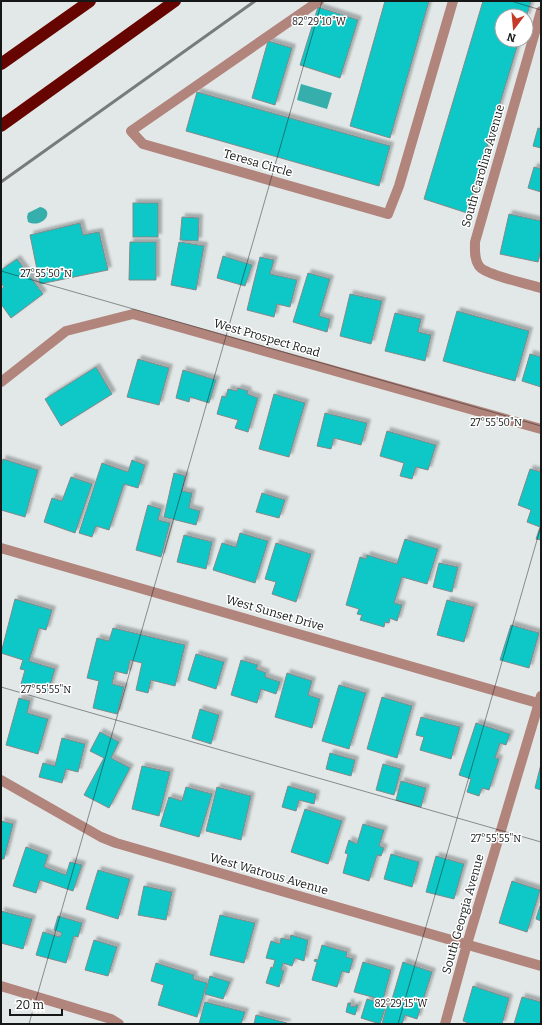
<svg xmlns="http://www.w3.org/2000/svg" width="542" height="1025" font-family="Bitter,serif">
<style>
.water{fill:#36aeab}
.building{fill:#07c8c6;stroke:#848a8a;filter:url(#shadow)}
.lines{fill:none;stroke-linecap:round;stroke-linejoin:round}
.minor{stroke:#b1847c;stroke-width:10}
.highway{stroke:#660400;stroke-width:12}
.rail{stroke:#777b7b;stroke-width:3}
.ticks{fill:none;stroke:#161818;stroke-width:1;stroke-opacity:0.45}
.labels{text-anchor:middle;dominant-baseline:central;stroke-width:3;stroke-linejoin:round;paint-order:stroke}
.street-label{font-size:12px;fill:#161818;stroke:#fff}
.ticks-label{font-size:10px;text-anchor:middle;fill:#161818;stroke:#fff;stroke-width:3;stroke-linejoin:round;paint-order:stroke}
</style>
<defs>
<filter id="shadow"><feDropShadow dx="3.5" dy="-3.5" stdDeviation="1" flood-color="#0004"/></filter>
</defs>
<rect width="100%" height="100%" fill="#e2e8e8"/>
<g class="water">
<polygon points="301,84 332,93 327,109 297,100"/>
<path d="M 40,207 C 56,210 43,229 28,222 L 27,217 L 28,213 Z"/>
</g>
<g class="building">
<polygon points="385,1 429,1 390,138 350,126"/>
<polygon points="483,1 531,1 526,18 526,16 502,16 502,40 519,40 467,213 424,199"/>
<polygon points="318,7 358,20 340,78 300,65"/>
<polygon points="268,41 292,48 275,105 252,98"/>
<polygon points="197,92 390,146 379,186 186,131"/>
<polygon points="538,128 541,129 541,148 533,146"/>
<polygon points="534,167 541,169 541,192 528,188"/>
<rect x="133" y="203" width="25" height="34"/>
<polygon points="509,214 541,221 541,249 538,262 500,254"/>
<polygon points="182,217 199,218 198,241 180,240"/>
<polygon points="80,223 83,235 99,232 108,270 40,284 30,235"/>
<polygon points="130,242 156,242 156,280 129,280"/>
<polygon points="179,242 204,246 196,290 171,285"/>
<polygon points="223,256 252,265 245,286 217,278"/>
<polygon points="260,257 274,260 270,274 297,280 290,307 277,304 274,317 247,310"/>
<polygon points="17,259 43,294 11,318 1,304 1,289 4,287 1,283 1,270"/>
<polygon points="308,273 330,279 319,316 330,319 327,332 293,322"/>
<polygon points="350,294 382,301 371,344 340,336"/>
<polygon points="457,311 529,331 515,381 443,361"/>
<polygon points="395,313 421,319 418,332 431,335 425,361 385,351"/>
<polygon points="530,354 541,357 541,387 522,381"/>
<polygon points="138,359 169,368 159,405 127,397"/>
<polygon points="96,367 112,394 61,426 45,399"/>
<polygon points="183,370 216,380 209,403 190,397 189,402 176,398"/>
<polygon points="238,388 248,391 247,394 258,398 248,432 235,428 238,420 217,414 222,396 226,397 228,389 237,391"/>
<polygon points="274,394 305,403 289,457 259,449"/>
<polygon points="325,413 367,423 361,445 334,438 331,449 317,446"/>
<polygon points="387,431 436,445 428,470 416,467 412,479 400,476 404,463 380,456"/>
<polygon points="3,459 38,470 25,517 1,510 1,466"/>
<polygon points="132,460 145,465 138,488 124,484 109,530 96,526 92,537 79,533 102,463 128,472"/>
<polygon points="530,469 541,472 541,540 536,539 540,527 527,522 531,510 518,505"/>
<polygon points="174,473 185,476 182,491 192,493 189,508 200,511 196,525 164,517"/>
<polygon points="71,477 92,484 75,533 44,522 52,498 62,501"/>
<polygon points="262,493 285,500 279,518 256,512"/>
<polygon points="148,505 161,509 158,520 170,523 161,557 136,550"/>
<polygon points="240,533 268,541 255,583 213,570 222,543 236,547"/>
<polygon points="184,535 212,542 206,569 177,562"/>
<polygon points="405,539 438,549 427,584 402,577 394,603 402,605 397,621 390,618 389,623 385,622 384,627 360,620 362,615 357,614 359,609 346,605 360,557 366,559 367,555 397,564"/>
<polygon points="276,543 311,554 296,602 272,594 276,582 265,579"/>
<polygon points="439,563 458,567 452,592 433,587"/>
<polygon points="15,599 52,610 46,630 39,628 29,661 55,669 48,692 21,684 25,670 20,669 23,660 1,653"/>
<polygon points="447,600 474,607 464,642 437,635"/>
<polygon points="511,625 539,633 529,668 500,660"/>
<polygon points="113,628 185,645 175,686 151,680 148,693 136,690 142,663 130,660 127,674 115,671 112,684 124,687 117,714 93,708 99,681 87,678 97,638 109,641"/>
<polygon points="196,654 224,662 216,689 188,680"/>
<polygon points="241,660 258,665 256,669 266,673 265,677 280,682 276,694 261,689 257,703 231,695"/>
<polygon points="287,673 312,681 308,695 320,699 312,728 275,717"/>
<polygon points="339,685 366,693 349,749 322,741"/>
<polygon points="382,697 412,706 397,758 367,749"/>
<polygon points="19,698 30,701 27,713 48,719 38,754 6,745"/>
<polygon points="200,709 219,715 211,744 192,738"/>
<polygon points="421,717 460,727 451,759 420,750 424,737 416,735"/>
<polygon points="476,723 510,734 506,745 500,743 495,758 499,759 489,790 482,788 479,796 467,792 471,779 459,775"/>
<polygon points="100,732 119,742 111,758 130,768 109,808 84,795 104,758 90,751"/>
<polygon points="62,738 85,744 78,772 66,769 62,783 39,777 43,763 55,766"/>
<polygon points="330,753 355,760 351,776 326,769"/>
<polygon points="383,764 401,769 394,795 376,790"/>
<polygon points="541,764 541,790 535,788"/>
<polygon points="142,766 170,772 159,816 132,809"/>
<polygon points="401,781 426,788 421,807 396,800"/>
<polygon points="288,786 316,794 314,804 299,800 296,811 282,807"/>
<polygon points="186,787 212,794 199,837 160,826 169,797 182,801"/>
<polygon points="217,787 251,796 241,840 206,831"/>
<polygon points="305,809 342,821 328,864 291,852"/>
<polygon points="1,821 13,824 4,859 1,859"/>
<polygon points="363,824 384,830 379,846 384,848 381,856 377,855 369,881 343,873 348,854 345,853 349,840 357,844"/>
<polygon points="26,847 48,855 44,867 66,875 70,862 82,865 73,891 40,880 36,893 13,886"/>
<polygon points="391,854 419,862 412,887 384,879"/>
<polygon points="436,856 464,864 454,899 426,892"/>
<polygon points="98,870 130,879 118,919 86,909"/>
<polygon points="512,881 540,890 527,932 499,923"/>
<polygon points="144,886 172,892 166,920 138,915"/>
<polygon points="540,906 541,906 541,921 536,919"/>
<polygon points="1,911 32,919 23,949 1,943"/>
<polygon points="220,915 255,923 244,963 210,955"/>
<polygon points="58,916 82,923 78,937 74,936 66,963 36,955 43,932 60,937 62,933 54,930"/>
<polygon points="291,935 308,940 304,961 295,958 292,966 283,963 281,970 284,971 279,987 266,983 271,967 273,968 275,960 266,958 271,941 280,944 281,938 290,940"/>
<polygon points="94,940 117,947 108,976 85,970"/>
<polygon points="322,945 347,952 346,957 353,959 349,973 342,971 337,987 312,980 317,962 314,961 315,959 318,960"/>
<polygon points="363,962 391,970 383,1000 354,992"/>
<polygon points="403,962 432,972 417,1019 405,1015 402,1024 382,1024 387,1006 390,1006"/>
<polygon points="156,963 194,975 193,979 207,983 197,1017 158,1005 164,985 151,981"/>
<polygon points="210,976 230,982 223,999 205,994"/>
<polygon points="473,986 509,998 502,1024 471,1024 463,1021"/>
<polygon points="522,997 541,1002 541,1024 514,1024"/>
<polygon points="367,999 386,1005 380,1024 361,1018"/>
<polygon points="205,1002 245,1012 241,1024 199,1024"/>
<polygon points="348,1003 351,1003 350,1006 355,1007 356,1005 358,1005 355,1015 346,1012"/>
<polygon points="256,1015 287,1023 287,1024 254,1024"/>
</g>
<g class="lines">
<g class="minor">
<polyline points="319,1 131,131 143,144 388,214 399,186 453,1"/>
<path d="M 541,11 L 475,242 C 475,250 474,259 479,266 C 485,275 529,284 541,288"/>
<polyline points="1,382 66,331 133,314 541,429"/>
<polyline points="1,548 541,704"/>
<polyline points="1,780 101,837 116,843 541,966"/>
<polyline points="1,986 111,1019 119,1024"/>
<polyline points="445,1024 467,944 541,696"/>
</g>
<g class="highway">
<polyline points="1,64 90,1"/>
<polyline points="1,126 175,1"/>
</g>
<polyline class="rail" points="1,182 255,1"/>
</g>
<path class="ticks" d="M 511,1 L 541,10M 1,271 L 541,426M 1,687 L 541,842M 29,1024 L 322,1M 398,1024 L 541,526"/>
<g class="labels">
<g class="street-label">
<text transform="translate(258 163) rotate(16)">Teresa Circle</text>
<text transform="translate(483 166) rotate(-74)">South Carolina Avenue</text>
<text transform="translate(267 338) rotate(16)">West Prospect Road</text>
<text transform="translate(275 613) rotate(16)">West Sunset Drive</text>
<text transform="translate(269 874) rotate(16)">West Watrous Avenue</text>
<text transform="translate(463 914) rotate(-74)">South Georgia Avenue</text>
</g>
</g>
<g class="ticks-label">
<text x="319" y="25">82°29'10"W</text>
<text x="46" y="277">27°55'50"N</text>
<text x="496" y="426">27°55'50"N</text>
<text x="46" y="693">27°55'55"N</text>
<text x="496" y="842">27°55'55"N</text>
<text x="401" y="1007">82°29'15"W</text>
</g>
<rect width="542" height="1025" fill="none" stroke="#161818" stroke-width="4"/>
<g transform="translate(514 28) rotate(196)"><circle r="19" fill="#ffffff" stroke="#a2a3a3"/>
<path d="M0-3L7 15L0 10L-7 15Z" fill="#c63a2a"/>
<text y="-6" font-size="11" font-weight="bold" text-anchor="middle" fill="#161818">N</text>
</g>
<path d="M10 1009v6h52v-6" fill="none" stroke="#161818" stroke-width="2"/>
<text x="16" y="1009" font-size="12" fill="#161818" stroke="#ffffff" stroke-width="3" paint-order="stroke">20 m</text>
</svg>
